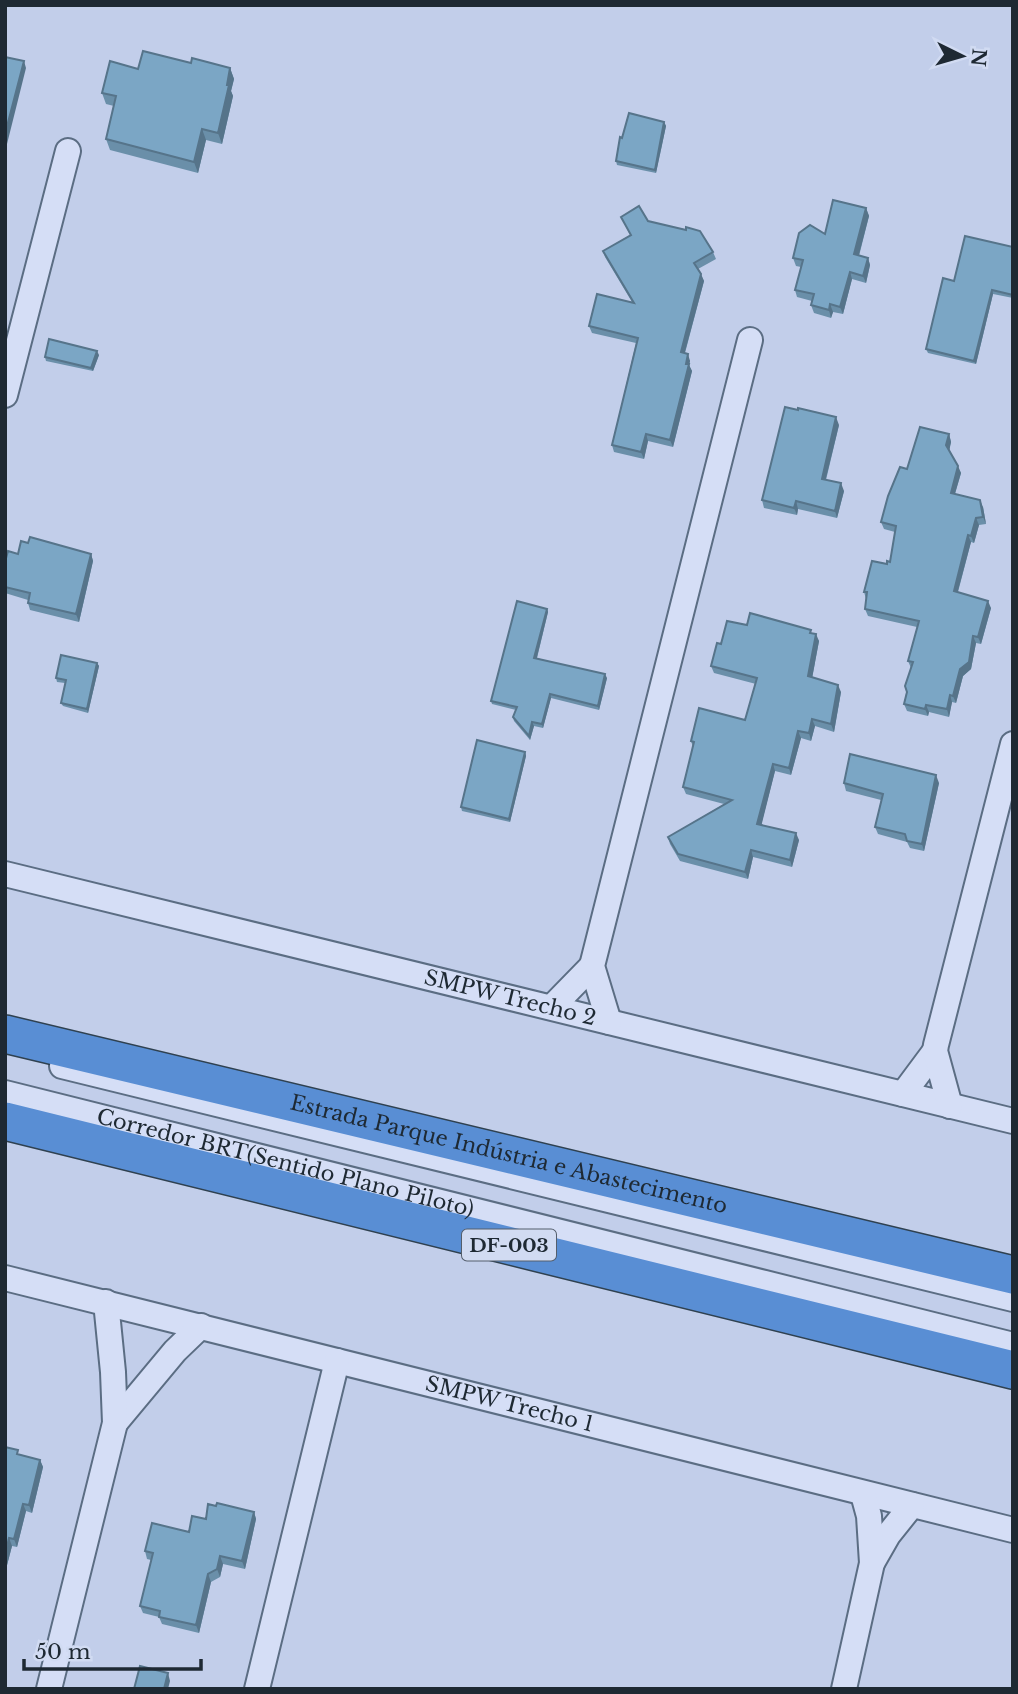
<svg xmlns="http://www.w3.org/2000/svg" width="1018" height="1694" font-family="'Libre Baskerville',serif">
<style>
.lines{fill:none;stroke-linecap:round;stroke-linejoin:round}
.minor-casing{stroke:#5b6d83;stroke-width:28}
.highway-casing{stroke:#2f4150;stroke-width:40}
.minor{stroke:#d5def6;stroke-width:24}
.highway{stroke:#598ed4;stroke-width:37}
.wall{fill:#6a8fa9}
.shaded-wall{fill:#56748a}
.building{fill:#7ba6c5;stroke:#56748a;stroke-width:2}
.labels{text-anchor:middle;dominant-baseline:central;stroke-width:5;stroke-linejoin:round;paint-order:stroke}
.shield{fill:#d1dbf2;stroke:#545e6c;stroke-width:2}
.shield-label{font-size:19px;font-weight:bold;fill:#1e2933}
.street-label{font-size:21px;fill:#1e2933;stroke:#d1dbf2}
</style>
<rect width="100%" height="100%" fill="#c2ceea"/>
<g class="lines">
<defs>
<g id="minor">
<polyline points="5,395 68,151"/>
<path id="s1" d="M 5,874 L 1013,1121"/>
<polyline points="552,1007 592,966"/>
<polyline points="609,1022 592,966 750,340"/>
<polyline points="62,1066 1013,1299"/>
<path id="s2" d="M 5,1093 L 1013,1345"/>
<polyline points="903,1094 935,1051"/>
<polyline points="950,1106 935,1051 936,1045 1013,744"/>
<path id="s3" d="M 5,1278 L 1013,1530"/>
<polyline points="115,1423 175,1351 201,1326"/>
<polyline points="872,1563 888,1535 912,1505"/>
<polyline points="49,1689 115,1423 113,1372 106,1302"/>
<polyline points="257,1689 337,1361"/>
<polyline points="844,1689 872,1563 869,1516 863,1494"/>
</g>
<g id="highway">
<path id="s4" d="M 5,1034 L 1013,1275"/>
<polyline points="5,1121 1013,1370"/>
</g>
</defs>
<use href="#minor" class="minor-casing"/>
<use href="#highway" class="highway-casing"/>
<use href="#minor" class="minor"/>
<use href="#highway" class="highway"/>
</g>
<g class="wall">
<polygon points="191,63 230,68 234,79 231,91 233,96 222,144 206,140 198,173 110,150 106,139 114,106 106,104 102,93 138,69"/>
<polygon points="664,122 666,126 656,173 617,165 616,161 622,138"/>
<polygon points="866,208 869,216 859,256 868,258 870,265 866,283 852,279 843,314 833,312 831,318 814,313 811,305 812,301 797,297 795,290 801,267 796,266 793,258 825,234"/>
<polygon points="621,217 648,221 713,252 716,259 698,269 704,281 685,353 690,361 689,365 692,371 673,447 648,441 644,459 614,452 612,445 636,343 592,333 589,326 632,302 605,257 603,251 630,235"/>
<polygon points="1013,247 1013,298 993,294 976,364 928,353 926,349 954,281"/>
<polygon points="99,355 93,371 46,361 45,357"/>
<polygon points="839,425 826,480 844,491 837,518 798,509 797,515 764,508 762,500"/>
<polygon points="949,434 951,442 949,450 961,473 955,494 983,507 986,524 979,525 974,543 971,542 958,592 991,608 981,644 976,643 971,669 963,676 956,703 952,702 949,717 929,712 928,716 907,711 904,704 911,668 908,661 917,627 868,616 865,609 866,599 864,592 890,562 895,532 884,529 881,522 907,469"/>
<polygon points="18,554 91,554 93,561 79,622 30,610 28,603 28,600 5,593 5,562"/>
<polygon points="547,609 548,612 537,658 607,678 599,710 551,698 543,728 534,726 530,740 514,721 513,717 516,710 492,704 491,701"/>
<polygon points="747,625 812,633 819,641 812,678 841,692 834,732 815,726 811,741 801,738 791,775 775,771 761,825 799,840 792,867 753,857 748,879 680,861 670,844 668,837 724,804 686,794 683,787 693,747 691,741 745,720 756,684 714,673 711,666"/>
<polygon points="97,663 99,666 88,713 63,706 61,703 65,683 57,682 56,678"/>
<polygon points="525,752 526,756 510,822 462,811 461,807"/>
<polygon points="844,783 939,783 924,851 910,848 907,842 878,834 875,827 881,800 846,791"/>
<polygon points="5,1447 20,1455 40,1460 43,1467 32,1513 26,1511 17,1547 12,1546 6,1569 5,1569"/>
<polygon points="216,1506 254,1512 256,1519 245,1569 223,1564 220,1577 211,1582 199,1633 162,1624 159,1617 143,1613 140,1606 151,1560 147,1559 145,1551 189,1532 206,1519"/>
</g>
<g class="shaded-wall">
<polygon points="24,61 26,68 6,148 5,134"/>
<polygon points="230,68 234,79 231,91 233,96 222,144 218,133"/>
<polygon points="664,122 666,126 656,173 655,170"/>
<polygon points="202,129 206,140 198,173 194,162"/>
<polygon points="866,208 869,216 857,262 854,254"/>
<polygon points="868,258 870,265 866,283 863,276"/>
<polygon points="850,272 852,279 843,314 840,307"/>
<polygon points="701,274 704,281 683,359 681,352"/>
<polygon points="992,290 993,294 976,364 974,361"/>
<polygon points="830,304 833,312 831,318 829,310"/>
<polygon points="97,351 99,355 93,371 91,368"/>
<polygon points="688,354 690,361 689,365 692,371 673,447 670,440"/>
<polygon points="836,417 839,425 824,486 822,479"/>
<polygon points="646,434 648,441 644,459 641,452"/>
<polygon points="949,434 951,442 949,452 946,445"/>
<polygon points="958,466 961,473 953,500 951,493"/>
<polygon points="841,483 844,491 837,518 835,511"/>
<polygon points="980,500 983,507 986,524 983,517"/>
<polygon points="796,501 798,509 797,515 794,508"/>
<polygon points="976,518 979,525 974,543 971,536"/>
<polygon points="968,535 971,542 956,598 954,591"/>
<polygon points="91,554 93,561 79,622 76,614"/>
<polygon points="988,601 991,608 981,644 978,637"/>
<polygon points="547,609 548,612 536,661 534,658"/>
<polygon points="816,634 819,641 811,684 808,676"/>
<polygon points="973,636 976,643 971,669 963,676 956,703 953,696 960,669"/>
<polygon points="97,663 99,666 88,713 87,709"/>
<polygon points="605,674 607,678 599,710 598,706"/>
<polygon points="838,685 841,692 834,732 831,724"/>
<polygon points="550,694 551,698 543,728 542,724"/>
<polygon points="950,695 952,702 949,717 947,709"/>
<polygon points="926,705 929,712 928,716 925,709"/>
<polygon points="812,719 815,726 811,741 809,733"/>
<polygon points="532,722 534,726 530,740 529,736"/>
<polygon points="798,731 801,738 791,775 789,768"/>
<polygon points="525,752 526,756 510,822 509,819"/>
<polygon points="773,764 775,771 760,831 757,824"/>
<polygon points="936,775 939,783 924,851 922,844"/>
<polygon points="796,833 799,840 792,867 790,860"/>
<polygon points="751,850 753,857 748,879 745,872"/>
<polygon points="40,1460 43,1467 32,1513 29,1505"/>
<polygon points="23,1504 26,1511 17,1547 14,1539"/>
<polygon points="254,1512 256,1519 245,1569 242,1561"/>
<polygon points="9,1538 12,1546 6,1569 5,1555"/>
<polygon points="220,1556 223,1564 220,1577 217,1569"/>
<polygon points="208,1574 211,1582 199,1633 196,1625"/>
<polygon points="168,1673 170,1681 168,1689 164,1689"/>
</g>
<g class="building">
<polygon points="143,51 191,63 192,58 230,68 227,85 229,85 218,133 202,129 194,162 106,139 116,96 102,93 110,61 138,69"/>
<polygon points="5,57 24,61 5,134"/>
<polygon points="629,113 664,122 655,170 616,161 620,137 622,138"/>
<polygon points="833,200 866,208 854,254 868,258 863,276 850,272 840,307 830,304 829,310 811,305 814,294 795,290 803,260 793,258 799,233 810,225 825,234"/>
<polygon points="639,206 648,221 686,230 686,227 700,231 713,252 694,263 701,274 681,352 688,354 686,364 689,364 670,440 646,434 641,452 612,445 638,338 589,326 597,294 634,303 603,251 631,235 621,217"/>
<polygon points="965,236 1013,247 1013,295 992,290 974,361 926,349 943,278 954,281"/>
<polygon points="49,339 97,351 91,368 45,357"/>
<polygon points="785,407 798,410 798,408 836,417 822,479 841,483 835,511 796,501 794,508 762,500"/>
<polygon points="920,427 949,434 946,445 958,466 951,493 980,500 983,517 976,518 971,536 968,535 954,591 988,601 978,637 973,636 969,662 960,669 953,696 950,695 947,709 926,705 925,709 904,704 907,692 905,686 913,662 908,661 919,621 865,609 867,592 864,592 872,561 887,564 887,561 890,562 896,526 881,522 888,496 900,467 907,469"/>
<polygon points="30,537 91,554 76,614 28,603 30,593 5,587 5,562 8,551 18,554 21,541 28,543"/>
<polygon points="517,601 547,609 534,658 605,674 598,706 550,694 542,724 532,722 529,736 513,717 517,707 491,701"/>
<polygon points="750,613 811,630 810,633 816,634 808,676 838,685 831,724 812,719 809,733 798,731 789,768 773,764 757,824 796,833 790,860 751,850 745,872 678,854 668,837 732,800 683,787 694,742 691,741 699,708 745,720 757,678 711,666 717,643 721,644 727,621 747,625"/>
<polygon points="61,655 97,663 87,709 61,703 66,680 56,678"/>
<polygon points="477,740 525,752 509,819 461,807"/>
<polygon points="850,754 936,775 922,844 907,841 905,834 875,827 883,794 844,783"/>
<polygon points="5,1447 18,1450 17,1454 40,1460 29,1505 23,1504 14,1539 9,1538 5,1555"/>
<polygon points="217,1503 254,1512 242,1561 220,1556 217,1569 208,1574 196,1625 159,1617 160,1611 140,1606 153,1553 145,1551 152,1523 189,1532 192,1516 206,1519 208,1504 216,1506"/>
<polygon points="140,1666 168,1673 164,1689 134,1689"/>
</g>
<g class="labels">
<rect class="shield" x="462" y="1229.5" width="94" height="31" rx="5"/>
<g class="shield-label">
<text x="509" y="1245">DF-003</text>
</g>
<g class="street-label">
<text stroke="none"><textPath href="#s1" startOffset="520">SMPW Trecho 2</textPath></text>
<text stroke="none"><textPath href="#s4" startOffset="518">Estrada Parque Indústria e Abastecimento</textPath></text>
<text stroke="none"><textPath href="#s2" startOffset="289">Corredor BRT(Sentido Plano Piloto)</textPath></text>
<text stroke="none"><textPath href="#s3" startOffset="520">SMPW Trecho 1</textPath></text>
</g>
</g>
<rect width="1018" height="1694" fill="none" stroke="#1e2933" stroke-width="14"/>
<g transform="translate(962 56) rotate(95)" stroke="#d1dbf2" stroke-width="5" paint-order="stroke">
<path d="M0-5L12 26L0 18L-12 26Z" fill="#1e2933"/>
<text y="-10" font-size="19" font-weight="bold" text-anchor="middle" fill="#1e2933">N</text>
</g>
<path d="M24 1659v10h177v-10" fill="none" stroke="#1e2933" stroke-width="3.5"/>
<text x="35" y="1659" font-size="21" fill="#1e2933" stroke="#d1dbf2" stroke-width="5" paint-order="stroke">50 m</text>
</svg>
